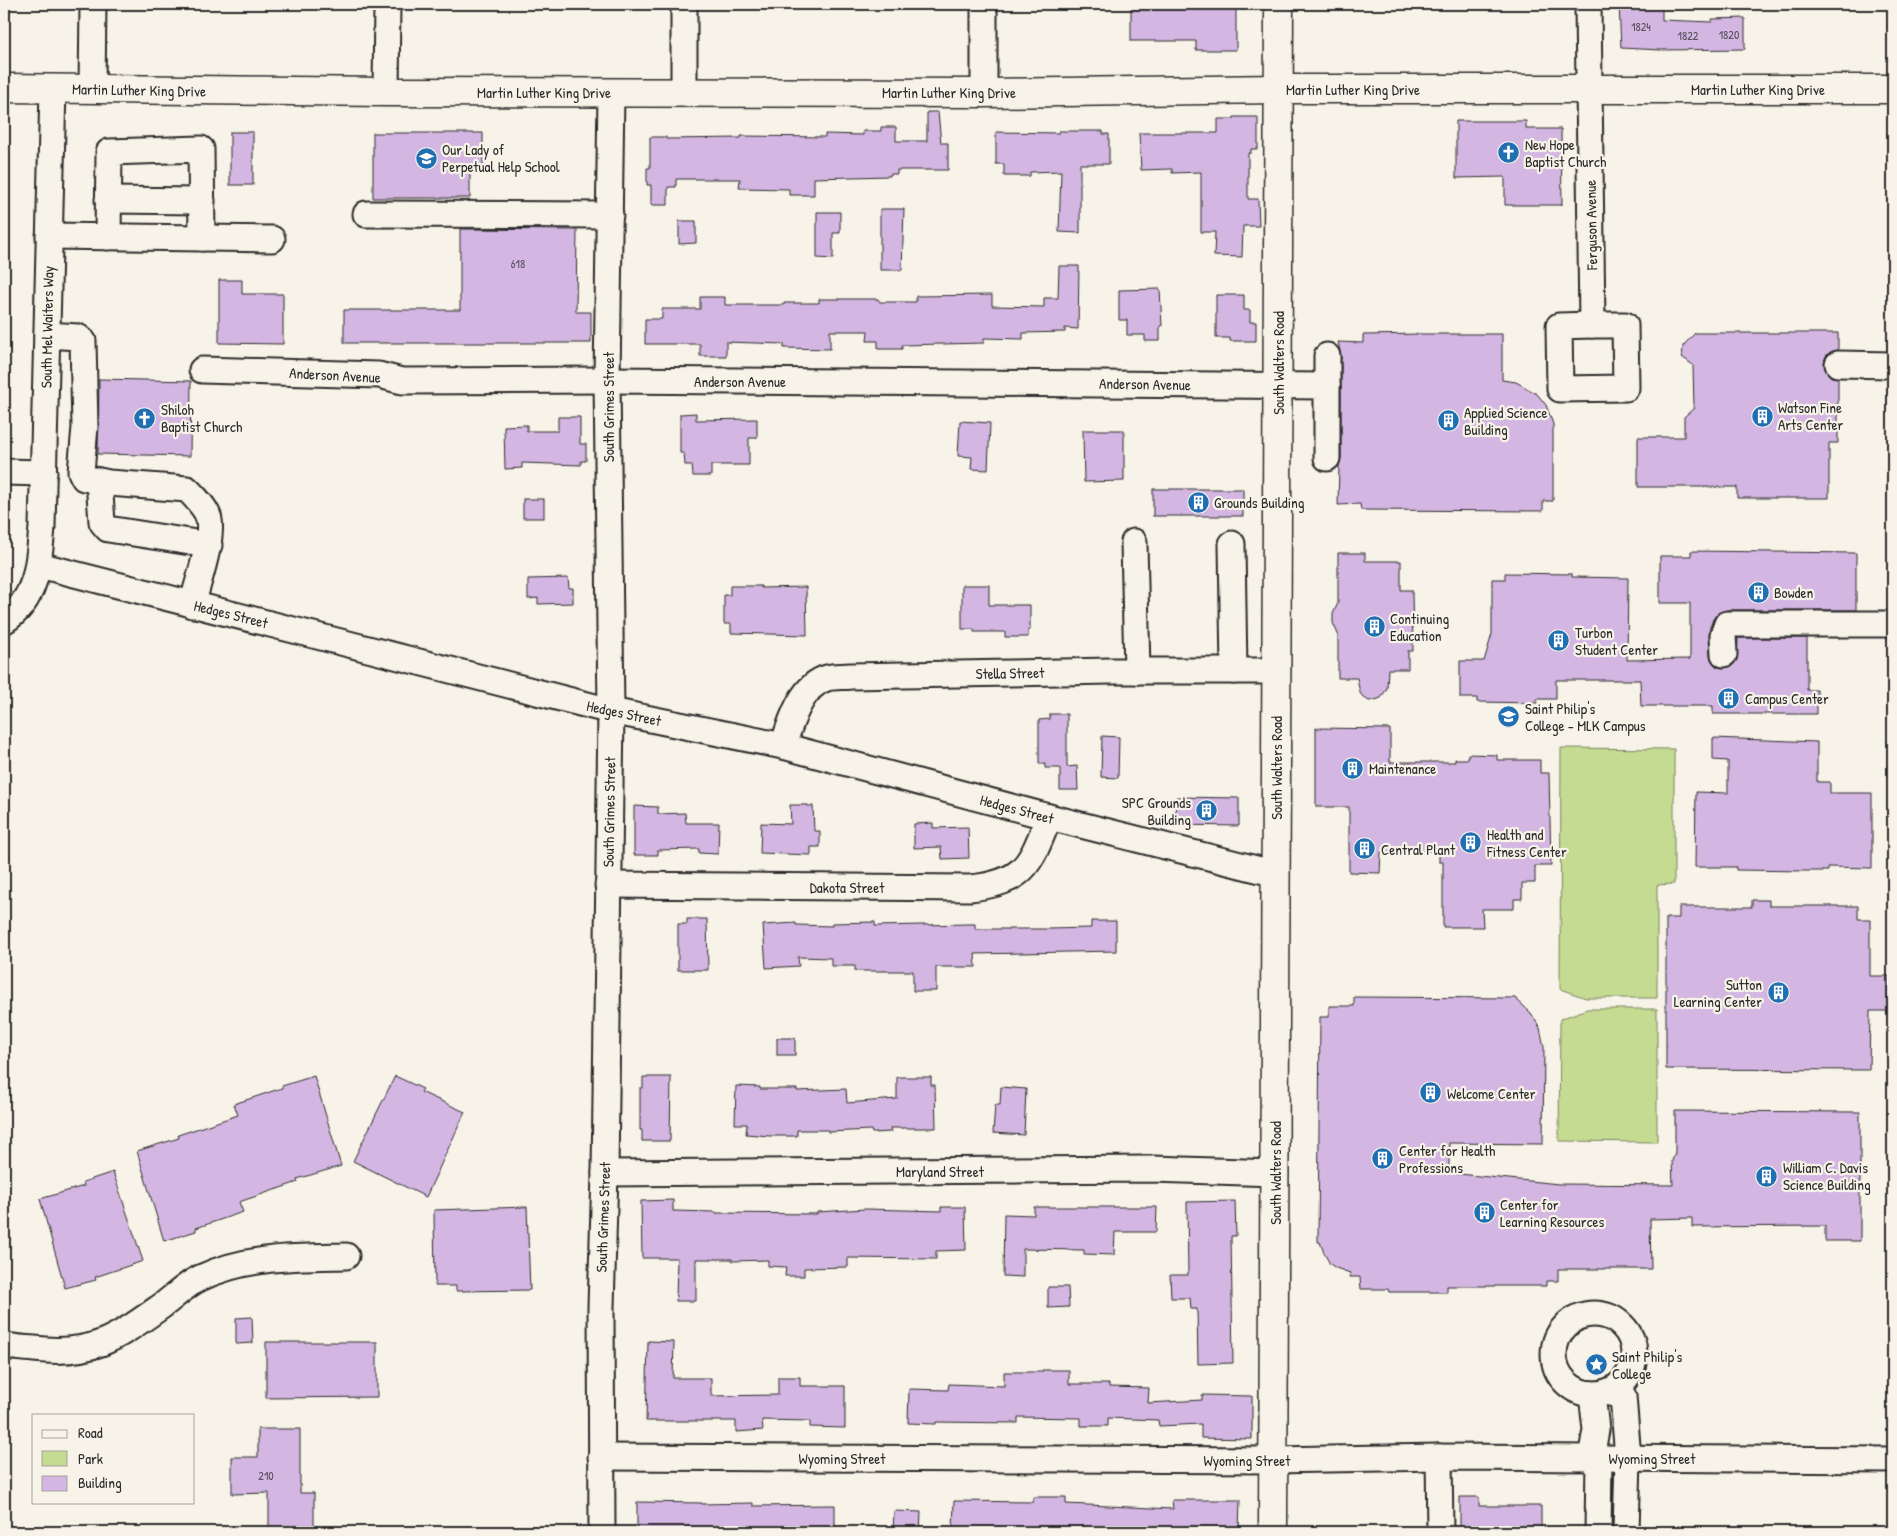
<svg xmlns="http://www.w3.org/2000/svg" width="1897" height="1536" font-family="'Patrick Hand',sans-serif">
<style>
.green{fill:#c5db91;stroke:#78835e}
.building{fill:#d4b6e3;stroke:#2b2b2b}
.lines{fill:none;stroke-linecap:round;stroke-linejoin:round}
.minor-casing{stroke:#2b2b2b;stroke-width:29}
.major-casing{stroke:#2b2b2b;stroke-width:31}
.minor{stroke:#f7f3e8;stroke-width:25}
.major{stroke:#f7f3e8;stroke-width:28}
.labels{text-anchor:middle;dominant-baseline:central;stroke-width:4.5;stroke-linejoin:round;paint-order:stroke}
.number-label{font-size:12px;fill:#554e59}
.street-label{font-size:15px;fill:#2b2b2b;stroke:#f7f3e8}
.poi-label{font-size:15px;fill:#2b2b2b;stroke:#f7f3e8;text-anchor:start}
</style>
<rect width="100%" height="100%" fill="#f7f3e8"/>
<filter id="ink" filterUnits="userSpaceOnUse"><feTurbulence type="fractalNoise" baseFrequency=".02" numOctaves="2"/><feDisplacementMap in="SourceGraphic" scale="10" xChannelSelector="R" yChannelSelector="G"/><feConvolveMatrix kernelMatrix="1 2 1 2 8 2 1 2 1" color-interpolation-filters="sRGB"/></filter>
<g filter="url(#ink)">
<g class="green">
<polygon points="1561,748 1674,749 1674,884 1657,885 1657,998 1586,998 1560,989"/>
<polygon points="1587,1009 1657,1009 1657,1142 1559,1141 1560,1019"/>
</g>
<g class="building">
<polygon points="1131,4 1236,4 1236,50 1196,50 1196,41 1131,41"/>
<polygon points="1619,4 1662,4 1662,20 1712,22 1712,19 1745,18 1745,49 1661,50 1621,48"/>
<polygon points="927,112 938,112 941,143 948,143 948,170 897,170 897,174 890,174 890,176 814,178 814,195 789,195 789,189 739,188 740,179 676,179 676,187 668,187 668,205 651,205 651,185 647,185 647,168 650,168 650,137 666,137 666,139 741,138 741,136 825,137 825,134 863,135 863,131 881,131 881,127 896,127 896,141 927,141"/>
<polygon points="1234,117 1258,117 1258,149 1251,149 1251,153 1248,153 1248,199 1258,199 1259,226 1243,226 1242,257 1214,256 1215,232 1201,232 1201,172 1172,173 1172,169 1141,170 1139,133 1218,133 1218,119 1234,119"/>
<polygon points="1456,121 1526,121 1526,129 1561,129 1562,205 1505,205 1505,177 1456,178"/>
<polygon points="1059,131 1103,131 1103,134 1109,134 1109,164 1080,164 1080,233 1059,232 1061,171 1030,172 1030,176 1004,176 1004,164 996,164 996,132 1059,133"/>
<rect x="230" y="132" width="23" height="53"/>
<polygon points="373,133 483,133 483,171 470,171 470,198 373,198"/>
<polygon points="880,209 904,209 902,270 880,270"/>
<polygon points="817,212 840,212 840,233 833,233 833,259 817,258"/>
<polygon points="679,221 696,221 696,243 679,244"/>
<polygon points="460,229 577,230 576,312 591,312 591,343 344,343 344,310 460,310"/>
<polygon points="1059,266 1079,266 1078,329 1065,328 1065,332 1023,333 1023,339 984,338 984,343 902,345 902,349 878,349 878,341 867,341 868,331 830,331 830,349 784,348 784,344 726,342 726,356 700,356 700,344 645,344 645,319 662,319 662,309 700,309 700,297 725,297 725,305 784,305 784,303 819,303 819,299 878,299 880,302 916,302 916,296 992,295 992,306 1044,307 1044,298 1058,298"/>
<polygon points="219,280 242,280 242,294 283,294 283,344 219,343"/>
<polygon points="1160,289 1162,326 1160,326 1160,341 1145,341 1145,335 1127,335 1127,320 1119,320 1119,290"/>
<polygon points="1216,295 1244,295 1244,310 1250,310 1250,322 1256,322 1256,341 1230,341 1230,338 1216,338"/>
<polygon points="1695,333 1838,333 1838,350 1831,352 1826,356 1824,363 1826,371 1831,377 1838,378 1838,443 1829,443 1829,498 1737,498 1737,487 1638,487 1638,437 1684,437 1684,417 1694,408 1693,365 1682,357 1683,346"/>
<polygon points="1423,334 1502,334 1502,380 1516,382 1537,394 1546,405 1553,424 1553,501 1543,501 1543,511 1361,510 1360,504 1338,505 1339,466 1341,458 1341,356 1338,342 1363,343 1363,335"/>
<polygon points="99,379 191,381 190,456 98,454"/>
<polygon points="696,413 696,420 757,419 757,438 749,438 749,465 711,465 711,476 693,476 692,465 685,465 684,453 680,453 680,414"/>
<polygon points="558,417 580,417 580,444 586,444 586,461 581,461 581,465 522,463 522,468 505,469 504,426 527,425 527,431 558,431"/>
<polygon points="960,421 990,423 988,470 971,469 972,457 958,456"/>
<polygon points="1083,430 1124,430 1124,481 1084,482"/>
<rect x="1153" y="489" width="90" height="27"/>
<rect x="523" y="499" width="21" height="19"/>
<polygon points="1691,551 1856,553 1856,610 1727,610 1718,613 1713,619 1709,630 1710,655 1712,661 1717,667 1724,668 1732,666 1737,660 1738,638 1807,638 1807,690 1817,690 1817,714 1713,714 1713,706 1641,706 1640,680 1556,680 1556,699 1537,699 1537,703 1477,702 1477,698 1460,698 1460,661 1484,661 1492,634 1492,579 1505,579 1505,573 1572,574 1572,577 1628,578 1627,660 1690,659 1690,603 1660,603 1660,556 1691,556"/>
<polygon points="1338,553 1365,553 1365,561 1401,561 1401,590 1412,590 1413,651 1408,651 1408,669 1388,669 1387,688 1381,698 1375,700 1369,701 1363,697 1360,693 1357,678 1338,678 1338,634 1333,623 1333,614 1338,603"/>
<polygon points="568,578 569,588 573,588 573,603 538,604 538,598 528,599 528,579"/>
<polygon points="962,585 989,585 989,605 1030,605 1030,630 1028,630 1028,637 1005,637 1005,632 974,632 974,629 962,629"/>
<polygon points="730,586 761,586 761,588 806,587 807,635 731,633 731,624 724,624 724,595 730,595"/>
<polygon points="1050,714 1067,714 1067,767 1077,766 1078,790 1060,790 1060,768 1045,768 1045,764 1039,764 1039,720 1050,719"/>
<polygon points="1316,728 1390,729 1390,762 1455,762 1455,759 1468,759 1468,754 1497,755 1497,760 1540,760 1540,773 1549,773 1551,866 1535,866 1535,883 1522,883 1522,899 1514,899 1514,909 1482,909 1483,927 1443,927 1443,862 1439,862 1439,851 1381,852 1380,873 1349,872 1349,807 1316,807"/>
<polygon points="1102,736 1119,737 1118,778 1101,777"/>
<polygon points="1713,738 1817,742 1817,782 1830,782 1830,793 1872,793 1872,868 1828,867 1828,871 1805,871 1736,870 1736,867 1695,867 1696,792 1728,793 1728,761 1713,760"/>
<polygon points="1176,797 1239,798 1239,826 1175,825"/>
<polygon points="790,805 808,805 808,806 813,806 814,831 820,831 820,847 811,847 811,855 760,853 761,823 791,824"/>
<polygon points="634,806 658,807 658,814 685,813 686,823 719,823 718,854 699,853 699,849 658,850 658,855 634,855"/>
<polygon points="933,823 933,828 968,827 969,858 942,859 941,847 914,848 914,824"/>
<polygon points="1752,900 1769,900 1769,906 1858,906 1858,919 1870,919 1870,976 1889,976 1889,1011 1870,1011 1869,1070 1666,1069 1666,918 1679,918 1679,907 1752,907"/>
<polygon points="687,919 707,919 708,970 678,970 678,924 687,924"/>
<polygon points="1091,921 1116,921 1116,951 975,954 976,967 936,967 936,991 913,991 913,971 855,971 855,966 831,966 831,958 798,957 799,966 766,968 763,925 796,923 796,925 832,926 832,923 875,922 875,926 968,924 975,924 975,929 1048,929 1091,928"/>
<polygon points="1354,997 1515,998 1531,1013 1540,1028 1544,1047 1543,1144 1449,1143 1449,1173 1559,1184 1673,1185 1672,1161 1675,1153 1675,1111 1860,1112 1860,1241 1825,1241 1825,1226 1692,1227 1692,1218 1650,1219 1651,1269 1558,1269 1558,1281 1546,1281 1546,1286 1447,1286 1447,1292 1389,1292 1388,1289 1361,1289 1360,1277 1350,1277 1350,1273 1336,1268 1330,1264 1324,1253 1320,1242 1318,1242 1320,1017 1329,1017 1329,1006 1354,1006"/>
<rect x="777" y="1038" width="18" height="17"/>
<polygon points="314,1076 341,1166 297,1179 298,1182 239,1202 243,1212 196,1228 196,1231 164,1241 137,1151 179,1138 178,1135 238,1115 234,1104 282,1088 282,1086"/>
<polygon points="395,1076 423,1089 421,1092 465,1112 426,1197 353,1161"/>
<polygon points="643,1077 671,1077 670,1141 642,1141 642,1130 640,1130 640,1088 643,1088"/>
<polygon points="897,1077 931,1077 931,1085 935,1085 936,1128 890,1128 891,1132 872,1133 871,1130 828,1132 828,1130 797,1130 797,1136 770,1136 746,1134 747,1124 735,1124 736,1086 760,1087 760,1089 797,1089 797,1091 846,1089 847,1103 897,1099"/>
<polygon points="1001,1087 1026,1089 1024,1135 993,1133 995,1105 1000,1105"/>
<polygon points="113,1172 143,1261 95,1277 96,1280 65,1288 40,1199 84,1186 83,1182"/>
<polygon points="673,1200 673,1211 716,1212 716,1213 817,1214 817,1212 865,1209 941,1211 941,1207 965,1207 966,1250 936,1251 936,1259 848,1258 848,1267 804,1268 804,1276 785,1276 786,1267 768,1266 768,1260 732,1261 732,1259 696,1259 696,1301 676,1301 677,1258 642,1258 641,1201"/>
<polygon points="1235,1201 1236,1236 1231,1236 1233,1363 1198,1364 1197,1309 1191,1309 1190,1298 1171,1298 1170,1275 1188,1275 1187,1202"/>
<polygon points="527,1207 530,1290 456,1291 456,1286 435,1286 434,1210"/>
<polygon points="1034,1207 1157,1207 1156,1232 1115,1232 1114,1255 1084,1254 1084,1250 1023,1249 1023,1277 1003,1276 1004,1214 1034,1215"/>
<polygon points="1048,1287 1068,1287 1069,1307 1048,1308"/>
<polygon points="252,1317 253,1343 236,1344 236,1318"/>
<polygon points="648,1341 674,1342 673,1378 711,1378 711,1396 778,1395 778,1377 800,1377 800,1386 845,1386 845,1428 810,1427 810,1421 762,1420 763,1430 736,1432 736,1421 646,1421"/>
<polygon points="266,1342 377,1342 377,1397 266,1398"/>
<polygon points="1042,1370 1069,1370 1069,1384 1109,1384 1109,1387 1149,1388 1148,1403 1202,1400 1202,1395 1252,1396 1252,1439 1201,1438 1201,1424 1159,1426 1158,1420 1108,1418 1108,1426 1081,1426 1081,1418 1018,1417 1018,1423 936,1422 936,1424 908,1423 909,1389 948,1390 949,1384 1004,1386 1004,1372 1042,1372"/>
<polygon points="258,1429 300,1429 300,1493 314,1493 314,1532 269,1532 269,1493 232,1494 232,1457 258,1457"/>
<polygon points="1033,1497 1066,1497 1066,1504 1173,1509 1172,1500 1240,1500 1239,1532 953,1532 954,1501 1033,1502"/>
<polygon points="1460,1497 1479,1497 1479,1506 1541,1506 1541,1532 1460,1532"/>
<polygon points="637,1502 702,1503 702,1504 753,1503 753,1506 835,1505 835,1532 727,1532 727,1530 671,1530 671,1532 637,1532"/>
<polygon points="894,1511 921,1512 920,1532 893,1532"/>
</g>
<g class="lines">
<defs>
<g id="minor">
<polyline points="984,4 984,93"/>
<polyline points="1588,4 1592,325"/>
<polyline points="92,89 93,4"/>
<polyline points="386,92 387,4"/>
<polyline points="684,92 684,4"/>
<polyline points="108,200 202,201"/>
<polyline points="366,214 610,215"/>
<polyline points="49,236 272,239"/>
<polyline points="108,237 109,152 201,149 202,238"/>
<polygon points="1592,325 1625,325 1626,388 1560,389 1559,326"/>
<path d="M 47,335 L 78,337 L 83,341 L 85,427 L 81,472 L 84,478 L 109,483 L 187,489 C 194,496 205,507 208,516 C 215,535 197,585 192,605"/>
<polyline points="1327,356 1327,386"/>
<polyline points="1838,364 1893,365"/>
<polyline points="202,370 379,375 402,381 607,380 1327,386 1327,458"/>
<polyline points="4,472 44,473"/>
<polyline points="99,481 102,522 108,529 209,545"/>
<polyline points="1134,542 1137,671"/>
<polyline points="1232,544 1234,671"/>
<polyline points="39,565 611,711 783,746 1049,817 1276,874"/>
<path d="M 4,621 C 37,600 39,563 42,527 L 53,89"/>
<polyline points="1724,654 1723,635 1727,624 1893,624"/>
<path d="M 783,746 C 790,724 801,685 827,678 C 834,676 843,677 851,676 L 1111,671 L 1277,671"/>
<path d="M 608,885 L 970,888 C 1025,882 1030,865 1049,817"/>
<polyline points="605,1173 1152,1169 1275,1173"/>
<circle cx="1594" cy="1354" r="40"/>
<path d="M 4,1345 C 13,1348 24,1348 34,1349 C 94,1356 116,1338 163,1305 C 175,1296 187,1284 200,1278 C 246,1256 297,1257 346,1256"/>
<polyline points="1606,1392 1623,1396 1628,1458 1626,1532"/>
<polyline points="601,1457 1273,1460 1439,1457 1893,1460"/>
<polyline points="1439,1457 1440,1532"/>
<polyline points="1591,1458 1596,1430 1592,1394"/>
<polyline points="602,1532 601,1307 605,1173 611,711 607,380 611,92"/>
<polyline points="1598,1532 1599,1458"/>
</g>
<g id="major">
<polyline points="4,88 386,92 984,93 1279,89 1893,89"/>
<polyline points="1273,1532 1279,4"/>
</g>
</defs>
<use href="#minor" class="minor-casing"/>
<use href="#major" class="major-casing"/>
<use href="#minor" class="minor"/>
<use href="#major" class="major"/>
</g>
</g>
<defs>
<symbol id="church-disc" viewBox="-11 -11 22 22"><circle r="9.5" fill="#1f6fb2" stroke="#f7f3e8"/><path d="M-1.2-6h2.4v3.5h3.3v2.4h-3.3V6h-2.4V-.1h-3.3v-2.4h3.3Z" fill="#fff"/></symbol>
<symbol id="school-disc" viewBox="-11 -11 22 22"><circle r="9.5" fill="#1f6fb2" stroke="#f7f3e8"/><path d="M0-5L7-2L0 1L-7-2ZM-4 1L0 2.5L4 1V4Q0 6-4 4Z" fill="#fff"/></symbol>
<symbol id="building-disc" viewBox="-11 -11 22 22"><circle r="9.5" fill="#1f6fb2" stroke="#f7f3e8"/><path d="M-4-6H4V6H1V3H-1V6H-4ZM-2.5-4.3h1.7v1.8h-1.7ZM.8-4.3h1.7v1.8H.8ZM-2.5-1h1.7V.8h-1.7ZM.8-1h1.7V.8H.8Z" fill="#fff"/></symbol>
<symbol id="university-disc" viewBox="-11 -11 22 22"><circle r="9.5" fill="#1f6fb2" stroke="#f7f3e8"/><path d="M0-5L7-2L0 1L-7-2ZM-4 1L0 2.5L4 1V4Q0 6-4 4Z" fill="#fff"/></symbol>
<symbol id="sight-disc" viewBox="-11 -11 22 22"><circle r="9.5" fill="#1f6fb2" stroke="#f7f3e8"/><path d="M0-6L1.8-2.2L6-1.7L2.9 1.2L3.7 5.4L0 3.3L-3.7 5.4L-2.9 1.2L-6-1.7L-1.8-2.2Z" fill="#fff"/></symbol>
</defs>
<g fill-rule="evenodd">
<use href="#church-disc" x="1496" y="140" width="25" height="25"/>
<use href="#school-disc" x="414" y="146" width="25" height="25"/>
<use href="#building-disc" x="1750" y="404" width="25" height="25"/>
<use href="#church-disc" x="132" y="406" width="25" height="25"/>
<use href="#building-disc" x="1436" y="408" width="25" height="25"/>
<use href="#building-disc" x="1186" y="490" width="25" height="25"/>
<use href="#building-disc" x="1746" y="580" width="25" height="25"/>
<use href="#building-disc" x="1362" y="614" width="25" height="25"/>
<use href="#building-disc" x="1546" y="628" width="25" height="25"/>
<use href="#building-disc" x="1716" y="686" width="25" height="25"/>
<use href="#university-disc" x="1496" y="704" width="25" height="25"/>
<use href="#building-disc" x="1340" y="756" width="25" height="25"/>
<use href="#building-disc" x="1194" y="798" width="25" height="25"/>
<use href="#building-disc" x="1458" y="830" width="25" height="25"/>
<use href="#building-disc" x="1352" y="836" width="25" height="25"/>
<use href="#building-disc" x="1766" y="980" width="25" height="25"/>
<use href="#building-disc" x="1418" y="1080" width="25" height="25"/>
<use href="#building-disc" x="1370" y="1146" width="25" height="25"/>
<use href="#building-disc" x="1754" y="1164" width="25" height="25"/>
<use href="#building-disc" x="1472" y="1200" width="25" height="25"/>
<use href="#sight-disc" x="1584" y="1352" width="25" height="25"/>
</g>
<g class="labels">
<g class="number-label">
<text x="1641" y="26">1824</text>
<text x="1729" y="34">1820</text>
<text x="1688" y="35">1822</text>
<text x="518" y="263">618</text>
<text x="266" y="1475">210</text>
</g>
<g class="street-label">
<text x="1353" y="89">Martin Luther King Drive</text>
<text x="1758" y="89">Martin Luther King Drive</text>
<text transform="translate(139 90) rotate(1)">Martin Luther King Drive</text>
<text x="544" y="92">Martin Luther King Drive</text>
<text x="949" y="92">Martin Luther King Drive</text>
<text transform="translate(1591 225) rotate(-91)">Ferguson Avenue</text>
<text transform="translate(47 327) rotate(-89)">South Mel Waiters Way</text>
<text transform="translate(1278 363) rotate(-90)">South Walters Road</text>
<text transform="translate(335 375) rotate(3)">Anderson Avenue</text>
<text x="740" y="381">Anderson Avenue</text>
<text transform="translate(1145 384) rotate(1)">Anderson Avenue</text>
<text transform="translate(608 407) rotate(-90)">South Grimes Street</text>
<text transform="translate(231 614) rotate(14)">Hedges Street</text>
<text transform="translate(1010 673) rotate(-1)">Stella Street</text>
<text transform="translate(624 713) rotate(12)">Hedges Street</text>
<text transform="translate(1276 768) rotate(-90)">South Walters Road</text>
<text transform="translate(1017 809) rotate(15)">Hedges Street</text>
<text transform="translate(609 812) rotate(-89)">South Grimes Street</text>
<text x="847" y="887">Dakota Street</text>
<text x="940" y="1171">Maryland Street</text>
<text transform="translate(1275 1173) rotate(-90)">South Walters Road</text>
<text transform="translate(603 1217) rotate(-88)">South Grimes Street</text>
<text x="842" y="1458">Wyoming Street</text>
<text x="1652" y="1458">Wyoming Street</text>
<text x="1247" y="1460">Wyoming Street</text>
</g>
<g class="poi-label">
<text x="1525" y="144">New Hope<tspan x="1525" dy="17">Baptist Church</tspan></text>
<text x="442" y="149">Our Lady of<tspan x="442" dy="17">Perpetual Help School</tspan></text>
<text x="1778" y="407">Watson Fine<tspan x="1778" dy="17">Arts Center</tspan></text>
<text x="161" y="409">Shiloh<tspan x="161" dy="17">Baptist Church</tspan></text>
<text x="1464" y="412">Applied Science<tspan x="1464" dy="17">Building</tspan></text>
<text x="1214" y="502">Grounds Building</text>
<text x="1774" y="592">Bowden</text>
<text x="1390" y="618">Continuing<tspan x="1390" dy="17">Education</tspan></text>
<text x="1575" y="632">Turbon<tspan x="1575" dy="17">Student Center</tspan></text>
<text x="1745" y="698">Campus Center</text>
<text x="1525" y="708">Saint Philip's<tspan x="1525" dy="17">College - MLK Campus</tspan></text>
<text x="1369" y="768">Maintenance</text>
<text x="1191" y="802" text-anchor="end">SPC Grounds<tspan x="1191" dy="17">Building</tspan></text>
<text x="1487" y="834">Health and<tspan x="1487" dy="17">Fitness Center</tspan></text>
<text x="1381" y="849">Central Plant</text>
<text x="1762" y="984" text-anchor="end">Sutton<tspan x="1762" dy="17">Learning Center</tspan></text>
<text x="1447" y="1093">Welcome Center</text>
<text x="1399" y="1150">Center for Health<tspan x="1399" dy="17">Professions</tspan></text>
<text x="1783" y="1167">William C. Davis<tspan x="1783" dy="17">Science Building</tspan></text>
<text x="1500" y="1204">Center for<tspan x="1500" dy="17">Learning Resources</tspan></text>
<text x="1612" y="1356">Saint Philip's<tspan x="1612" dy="17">College</tspan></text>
</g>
</g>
<rect width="1897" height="1536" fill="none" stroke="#f7f3e8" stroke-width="20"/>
<rect x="10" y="10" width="1877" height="1516" fill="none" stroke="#2b2b2b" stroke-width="2" filter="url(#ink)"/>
<rect x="32" y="1414" width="162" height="90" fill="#f7f3e8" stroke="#a5a39c"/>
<rect x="42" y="1430" width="25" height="8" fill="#f7f3e8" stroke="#a5a39c"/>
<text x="78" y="1438" font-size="15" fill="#2b2b2b">Road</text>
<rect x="42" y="1451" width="25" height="15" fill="#c5db91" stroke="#a5a39c"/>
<text x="78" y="1464" font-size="15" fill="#2b2b2b">Park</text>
<rect x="42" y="1476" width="25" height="15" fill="#d4b6e3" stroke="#a5a39c"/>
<text x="78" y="1488" font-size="15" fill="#2b2b2b">Building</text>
</svg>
